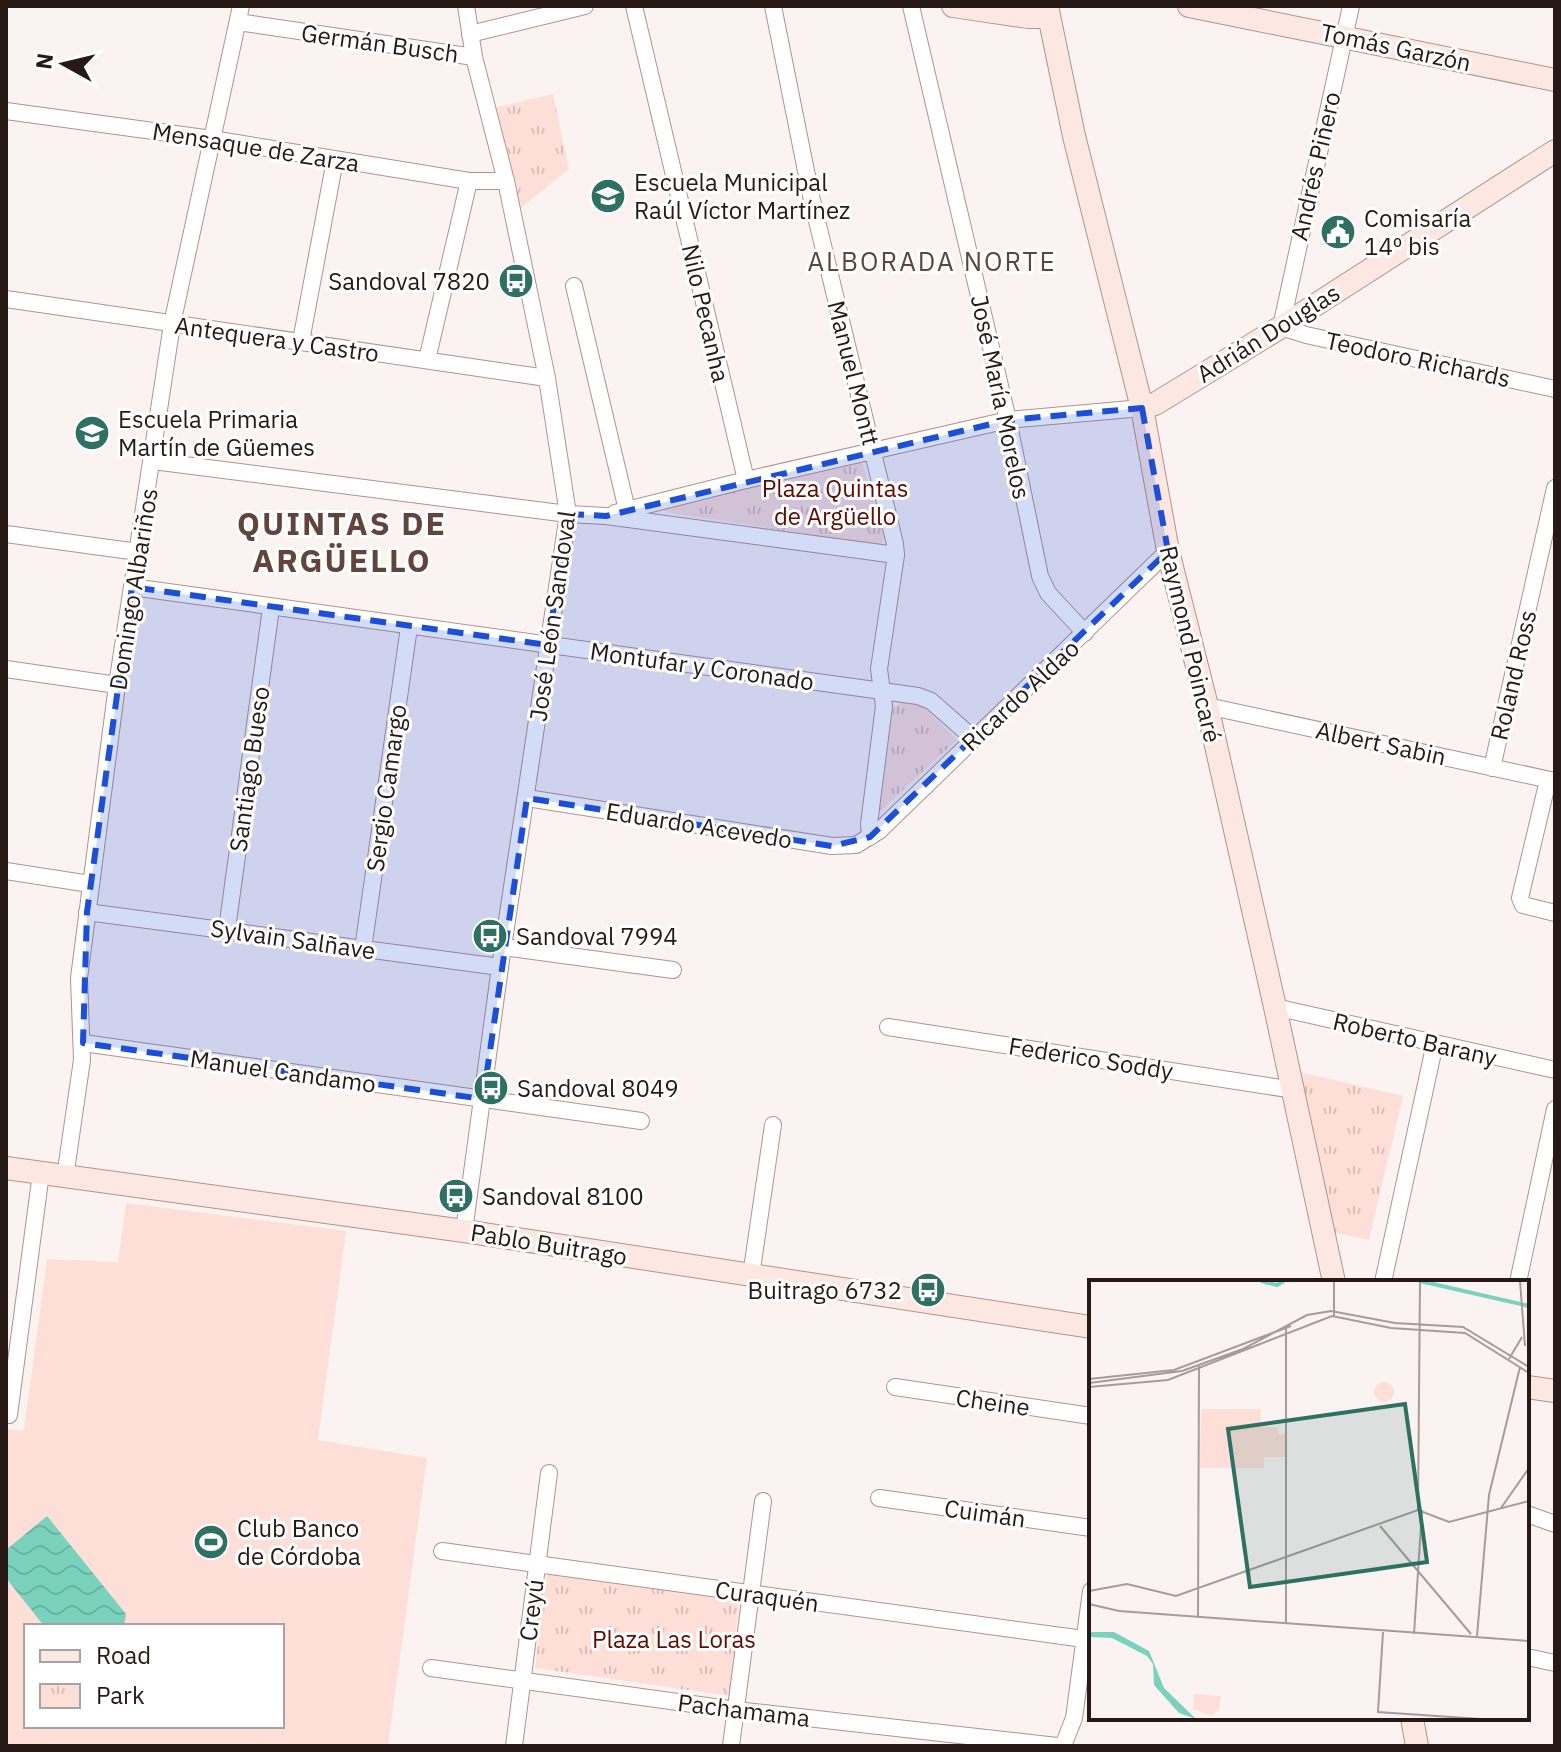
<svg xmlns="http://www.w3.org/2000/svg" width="1561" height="1752" font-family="'IBM Plex Sans',sans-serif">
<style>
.grass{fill:#fedfd8;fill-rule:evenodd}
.park{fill:url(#park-tufts)}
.water{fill:url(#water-waves)}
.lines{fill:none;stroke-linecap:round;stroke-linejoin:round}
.street-casing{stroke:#b4928a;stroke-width:18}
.secondary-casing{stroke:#b4928a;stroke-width:24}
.street{stroke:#fff;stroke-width:16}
.secondary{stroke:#fce7e3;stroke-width:22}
.marked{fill:#1d4ed8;fill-opacity:0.2;stroke:#1d4ed8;stroke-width:6;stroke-dasharray:16 10;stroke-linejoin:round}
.labels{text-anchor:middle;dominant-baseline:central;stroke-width:6;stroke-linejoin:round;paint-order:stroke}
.street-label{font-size:24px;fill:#261916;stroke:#fff}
.poi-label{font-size:24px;fill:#261916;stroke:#fff;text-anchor:start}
.park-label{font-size:24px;fill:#620b00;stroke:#fff}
.neighbourhood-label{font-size:26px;letter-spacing:2px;fill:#62443d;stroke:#fff}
.district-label{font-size:32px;font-weight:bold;letter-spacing:2px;fill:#62443d;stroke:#fff}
.inset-river{fill:none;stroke:#7ad2bd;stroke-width:4}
.inset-road{fill:none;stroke:#a69c9a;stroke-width:2}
.view{fill:#2e7162;fill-opacity:0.15;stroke:#2e7162;stroke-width:4}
.inset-edge{fill:none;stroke:#261916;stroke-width:4}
</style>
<defs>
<pattern id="park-tufts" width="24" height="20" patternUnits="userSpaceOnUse" patternTransform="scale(2)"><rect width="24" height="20" fill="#fedfd8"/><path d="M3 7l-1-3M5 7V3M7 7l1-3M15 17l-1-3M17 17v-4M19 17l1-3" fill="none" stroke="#dabfb9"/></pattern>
<pattern id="water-waves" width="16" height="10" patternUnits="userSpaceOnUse" patternTransform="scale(2)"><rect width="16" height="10" fill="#7ad2bd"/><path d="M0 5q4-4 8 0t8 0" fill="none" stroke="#69b4a2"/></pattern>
</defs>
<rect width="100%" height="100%" fill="#fbf3f2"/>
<path class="grass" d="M 126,1203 L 346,1231 L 318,1440 L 427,1458 L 388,1746 L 6,1746 L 6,1429 L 22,1431 L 24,1429 L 47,1259 L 118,1262 ZM 26,1626 L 282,1626 L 282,1726 L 26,1726 Z"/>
<g class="park">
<polygon points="553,94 569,169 511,216 490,109"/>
<polygon points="862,461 884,538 880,546 666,512 663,509 664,506"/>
<polygon points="904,702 923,706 957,740 879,812 893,708"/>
<polygon points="1295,1071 1403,1096 1369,1240 1331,1232"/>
<polygon points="547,1572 739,1599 730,1696 535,1668"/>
</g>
<polygon class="water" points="47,1516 126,1614 124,1626 44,1626 6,1578 6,1550"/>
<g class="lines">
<defs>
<g id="street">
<polyline points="634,6 746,480"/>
<polyline points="773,6 811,196 895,544 896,555 879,669 884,706 869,824 870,837"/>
<polyline points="911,6 1008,420 1040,576 1048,593 1085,633"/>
<polyline points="1351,6 1281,327 1306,335 1555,389"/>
<polyline points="238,22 474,57"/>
<polyline points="470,34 585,6"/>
<polyline points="6,111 212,139 469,181 506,181"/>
<polyline points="574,286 627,510"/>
<polyline points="6,299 547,378"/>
<polyline points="301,341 335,160"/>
<polyline points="427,360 469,181"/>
<polyline points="153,461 568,514 606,516 896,555"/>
<polyline points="615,513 746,480 1008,420 1142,408"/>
<polyline points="6,534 138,552"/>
<polyline points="132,587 918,696 931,701 973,738"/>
<polyline points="6,669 117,685"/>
<polyline points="1207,706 1555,781"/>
<polyline points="1492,768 1555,488"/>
<polyline points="1548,780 1520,898 1523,905 1555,913"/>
<polyline points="527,798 832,846 856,845 879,831 1168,551"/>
<polyline points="6,871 90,884"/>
<polyline points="87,912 500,967"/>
<polyline points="227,929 271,608"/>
<polyline points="503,947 673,970"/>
<polyline points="363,949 409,627"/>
<polyline points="1275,1007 1555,1070"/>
<polyline points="888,1027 1294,1090"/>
<polyline points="83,1043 641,1121"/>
<polyline points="65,1177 82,1060 79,978 117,685 172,324 241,6"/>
<polyline points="464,1231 500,967 568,514 547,378 506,181 474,57 466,6"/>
<polyline points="751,1276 773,1125"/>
<polyline points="1383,1282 1435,1043"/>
<polyline points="1518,1282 1555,1109"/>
<polyline points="895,1387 1091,1416"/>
<polyline points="9,1415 41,1173"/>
<polyline points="879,1498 1091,1528"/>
<polyline points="1527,1514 1555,1524"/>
<polyline points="442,1551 1091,1640"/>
<polyline points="1527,1657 1555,1663"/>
<polyline points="431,1668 736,1710 1057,1746"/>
<polyline points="514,1746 549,1473"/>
<polyline points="731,1746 763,1501"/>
<polyline points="1063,1746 1074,1718 1091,1591"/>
</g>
<g id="secondary">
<polyline points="953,6 1028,17 1048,17"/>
<polyline points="1047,6 1074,136 1142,408 1168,551 1207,706 1275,1007 1334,1282"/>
<polyline points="1189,6 1555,80"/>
<polyline points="1142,408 1155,404 1281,327 1555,151"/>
<polyline points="6,1168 464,1231 1091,1327"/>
<polyline points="1527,1387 1555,1391"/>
<polyline points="1412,1718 1417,1746"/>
</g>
</defs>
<use href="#street" class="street-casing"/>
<use href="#secondary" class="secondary-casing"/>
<use href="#street" class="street"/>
<use href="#secondary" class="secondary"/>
</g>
<path class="marked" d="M 1142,408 L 1168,551 L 870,837 L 832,846 L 527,798 L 483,1099 L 83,1043 L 87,912 L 132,587 L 548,645 L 568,514 L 606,516 L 1008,420 Z"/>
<defs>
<symbol id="school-disc" viewBox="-11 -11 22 22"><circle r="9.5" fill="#2e7162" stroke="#fff"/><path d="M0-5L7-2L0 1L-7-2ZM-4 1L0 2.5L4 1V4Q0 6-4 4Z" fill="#fff"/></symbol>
<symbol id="civic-disc" viewBox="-11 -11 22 22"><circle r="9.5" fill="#2e7162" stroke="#fff"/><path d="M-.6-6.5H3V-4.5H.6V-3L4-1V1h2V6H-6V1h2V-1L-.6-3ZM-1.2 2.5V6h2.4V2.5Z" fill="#fff"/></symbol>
<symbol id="bus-disc" viewBox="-11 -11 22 22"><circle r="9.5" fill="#2e7162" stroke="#fff"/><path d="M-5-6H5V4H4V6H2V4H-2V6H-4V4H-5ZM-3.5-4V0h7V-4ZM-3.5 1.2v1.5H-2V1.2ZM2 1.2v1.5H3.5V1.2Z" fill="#fff"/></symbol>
<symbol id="stadium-disc" viewBox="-11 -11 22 22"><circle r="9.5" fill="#2e7162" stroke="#fff"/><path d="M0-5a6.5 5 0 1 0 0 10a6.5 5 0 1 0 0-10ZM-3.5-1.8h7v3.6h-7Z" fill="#fff"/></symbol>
</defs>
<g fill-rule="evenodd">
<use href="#school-disc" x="588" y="176" width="40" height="40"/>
<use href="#civic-disc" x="1318" y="212" width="40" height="40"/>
<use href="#bus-disc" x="496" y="261" width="40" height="40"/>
<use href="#school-disc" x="72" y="413" width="40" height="40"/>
<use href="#bus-disc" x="470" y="916" width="40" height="40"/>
<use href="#bus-disc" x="471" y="1068" width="40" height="40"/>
<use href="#bus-disc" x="436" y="1176" width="40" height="40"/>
<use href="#bus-disc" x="908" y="1270" width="40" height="40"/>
<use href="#stadium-disc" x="191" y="1522" width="40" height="40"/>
</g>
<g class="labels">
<g class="street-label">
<text transform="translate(380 43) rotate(8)">Germán Busch</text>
<text transform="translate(1396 47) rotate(12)">Tomás Garzón</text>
<text transform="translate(256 147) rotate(9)">Mensaque de Zarza</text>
<text transform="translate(1315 166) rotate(-77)">Andrés Piñero</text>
<text transform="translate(706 313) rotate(77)">Nilo Pecanha</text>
<text transform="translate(1268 333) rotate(-32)">Adrián Douglas</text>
<text transform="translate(277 339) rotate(8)">Antequera y Castro</text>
<text transform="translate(1418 359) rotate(12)">Teodoro Richards</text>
<text transform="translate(854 373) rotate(76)">Manuel Montt</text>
<text transform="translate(1001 397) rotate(78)">José María Morelos</text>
<text transform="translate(133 589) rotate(-81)">Domingo Albariños</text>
<text transform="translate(552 616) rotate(-82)">José León Sandoval</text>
<text transform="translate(1191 644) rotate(77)">Raymond Poincaré</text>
<text transform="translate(702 666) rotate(8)">Montufar y Coronado</text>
<text transform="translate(1513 675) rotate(-77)">Roland Ross</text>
<text transform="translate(1020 695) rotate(-43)">Ricardo Aldao</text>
<text transform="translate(1381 743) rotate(12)">Albert Sabin</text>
<text transform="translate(249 769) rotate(-82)">Santiago Bueso</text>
<text transform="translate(386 788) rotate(-82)">Sergio Camargo</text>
<text transform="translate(699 825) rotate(9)">Eduardo Acevedo</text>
<text transform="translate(293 939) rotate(8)">Sylvain Salñave</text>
<text transform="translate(1415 1039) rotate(13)">Roberto Barany</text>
<text transform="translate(1091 1058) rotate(9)">Federico Soddy</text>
<text transform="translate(283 1071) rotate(8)">Manuel Candamo</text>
<text transform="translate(549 1244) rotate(9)">Pablo Buitrago</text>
<text transform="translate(993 1402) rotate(8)">Cheine</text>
<text transform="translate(985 1513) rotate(8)">Cuimán</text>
<text transform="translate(767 1596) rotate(8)">Curaquén</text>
<text transform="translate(531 1610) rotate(-83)">Creyú</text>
<text transform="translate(744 1710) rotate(7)">Pachamama</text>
</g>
<g class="poi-label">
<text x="634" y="182">Escuela Municipal<tspan x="634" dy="28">Raúl Víctor Martínez</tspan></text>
<text x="1364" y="218">Comisaría<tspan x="1364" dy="28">14º bis</tspan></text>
<text x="490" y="281" text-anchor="end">Sandoval 7820</text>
<text x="118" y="419">Escuela Primaria<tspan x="118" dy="28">Martín de Güemes</tspan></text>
<text x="516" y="936">Sandoval 7994</text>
<text x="517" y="1088">Sandoval 8049</text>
<text x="482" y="1196">Sandoval 8100</text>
<text x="902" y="1290" text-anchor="end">Buitrago 6732</text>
<text x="237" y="1528">Club Banco<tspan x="237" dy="28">de Córdoba</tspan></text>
</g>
<g class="park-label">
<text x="835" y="488">Plaza Quintas<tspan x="835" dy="28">de Argüello</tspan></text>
<text x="674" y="1639">Plaza Las Loras</text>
</g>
<g class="neighbourhood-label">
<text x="932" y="261">ALBORADA NORTE</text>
</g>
<g class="district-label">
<text x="342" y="523">QUINTAS DE<tspan x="342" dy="37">ARGÜELLO</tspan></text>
</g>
</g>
<g transform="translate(1089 1280)">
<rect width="440" height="440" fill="#fbf3f2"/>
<path d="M 112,129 L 172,129 L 172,147 L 189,147 L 190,154 L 196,154 L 196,177 L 175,177 L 175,188 L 111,188 Z" fill="#fedfd8"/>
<path d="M285 112a10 10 0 1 1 20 0a10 10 0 1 1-20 0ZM 105,414 L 132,416 L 130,429 L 123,436 L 104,429 Z" fill="#fedfd8"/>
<path d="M 0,352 L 25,352 L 60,371 L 75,408 L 107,439 L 90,433 L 65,405 L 64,384 L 58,376 L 23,358 L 0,357 Z" fill="#7ad2bd"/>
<path class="inset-river" d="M 172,1 L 188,5 L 195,1M 331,1 L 440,26"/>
<path class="inset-road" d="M 431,1 L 436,66M 245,36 L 245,1M 197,48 L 197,343M 420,79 L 433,57M 0,99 L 85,90 L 202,46M 0,103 L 93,91 L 154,69 L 218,35 L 242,31 L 306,43 L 374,47 L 440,87M 0,107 L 79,100 L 243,36 L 302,48 L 376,53 L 440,93M 412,228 L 440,188M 329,230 L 331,1M 291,246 L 382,354M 0,311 L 38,304 L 87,316 L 329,230 L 360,242 L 440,221M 0,324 L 30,331 L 440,361M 109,337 L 110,86M 294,352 L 289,432 L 392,439M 325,354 L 333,230M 388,356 L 400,215 L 431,87"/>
<path class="view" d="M 316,124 L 338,282 L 161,307 L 139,149 Z"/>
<rect width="440" height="440" class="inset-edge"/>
</g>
<rect width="1561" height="1752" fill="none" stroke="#261916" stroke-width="16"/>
<rect x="24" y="1624" width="260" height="104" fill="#ffffff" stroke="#a8a3a2" stroke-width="2"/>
<rect x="40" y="1650" width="40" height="12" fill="#fce7e3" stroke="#a8a3a2" stroke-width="2"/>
<text x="96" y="1664" font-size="24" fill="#261916">Road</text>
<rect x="40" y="1684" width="40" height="24" fill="url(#park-tufts)" stroke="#a8a3a2" stroke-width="2"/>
<text x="96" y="1704" font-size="24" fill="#261916">Park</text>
<g transform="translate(64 64) rotate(278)" stroke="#ffffff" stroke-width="6" paint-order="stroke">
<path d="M0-6L14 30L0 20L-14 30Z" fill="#261916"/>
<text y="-12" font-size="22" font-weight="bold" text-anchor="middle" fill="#261916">N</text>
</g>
</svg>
